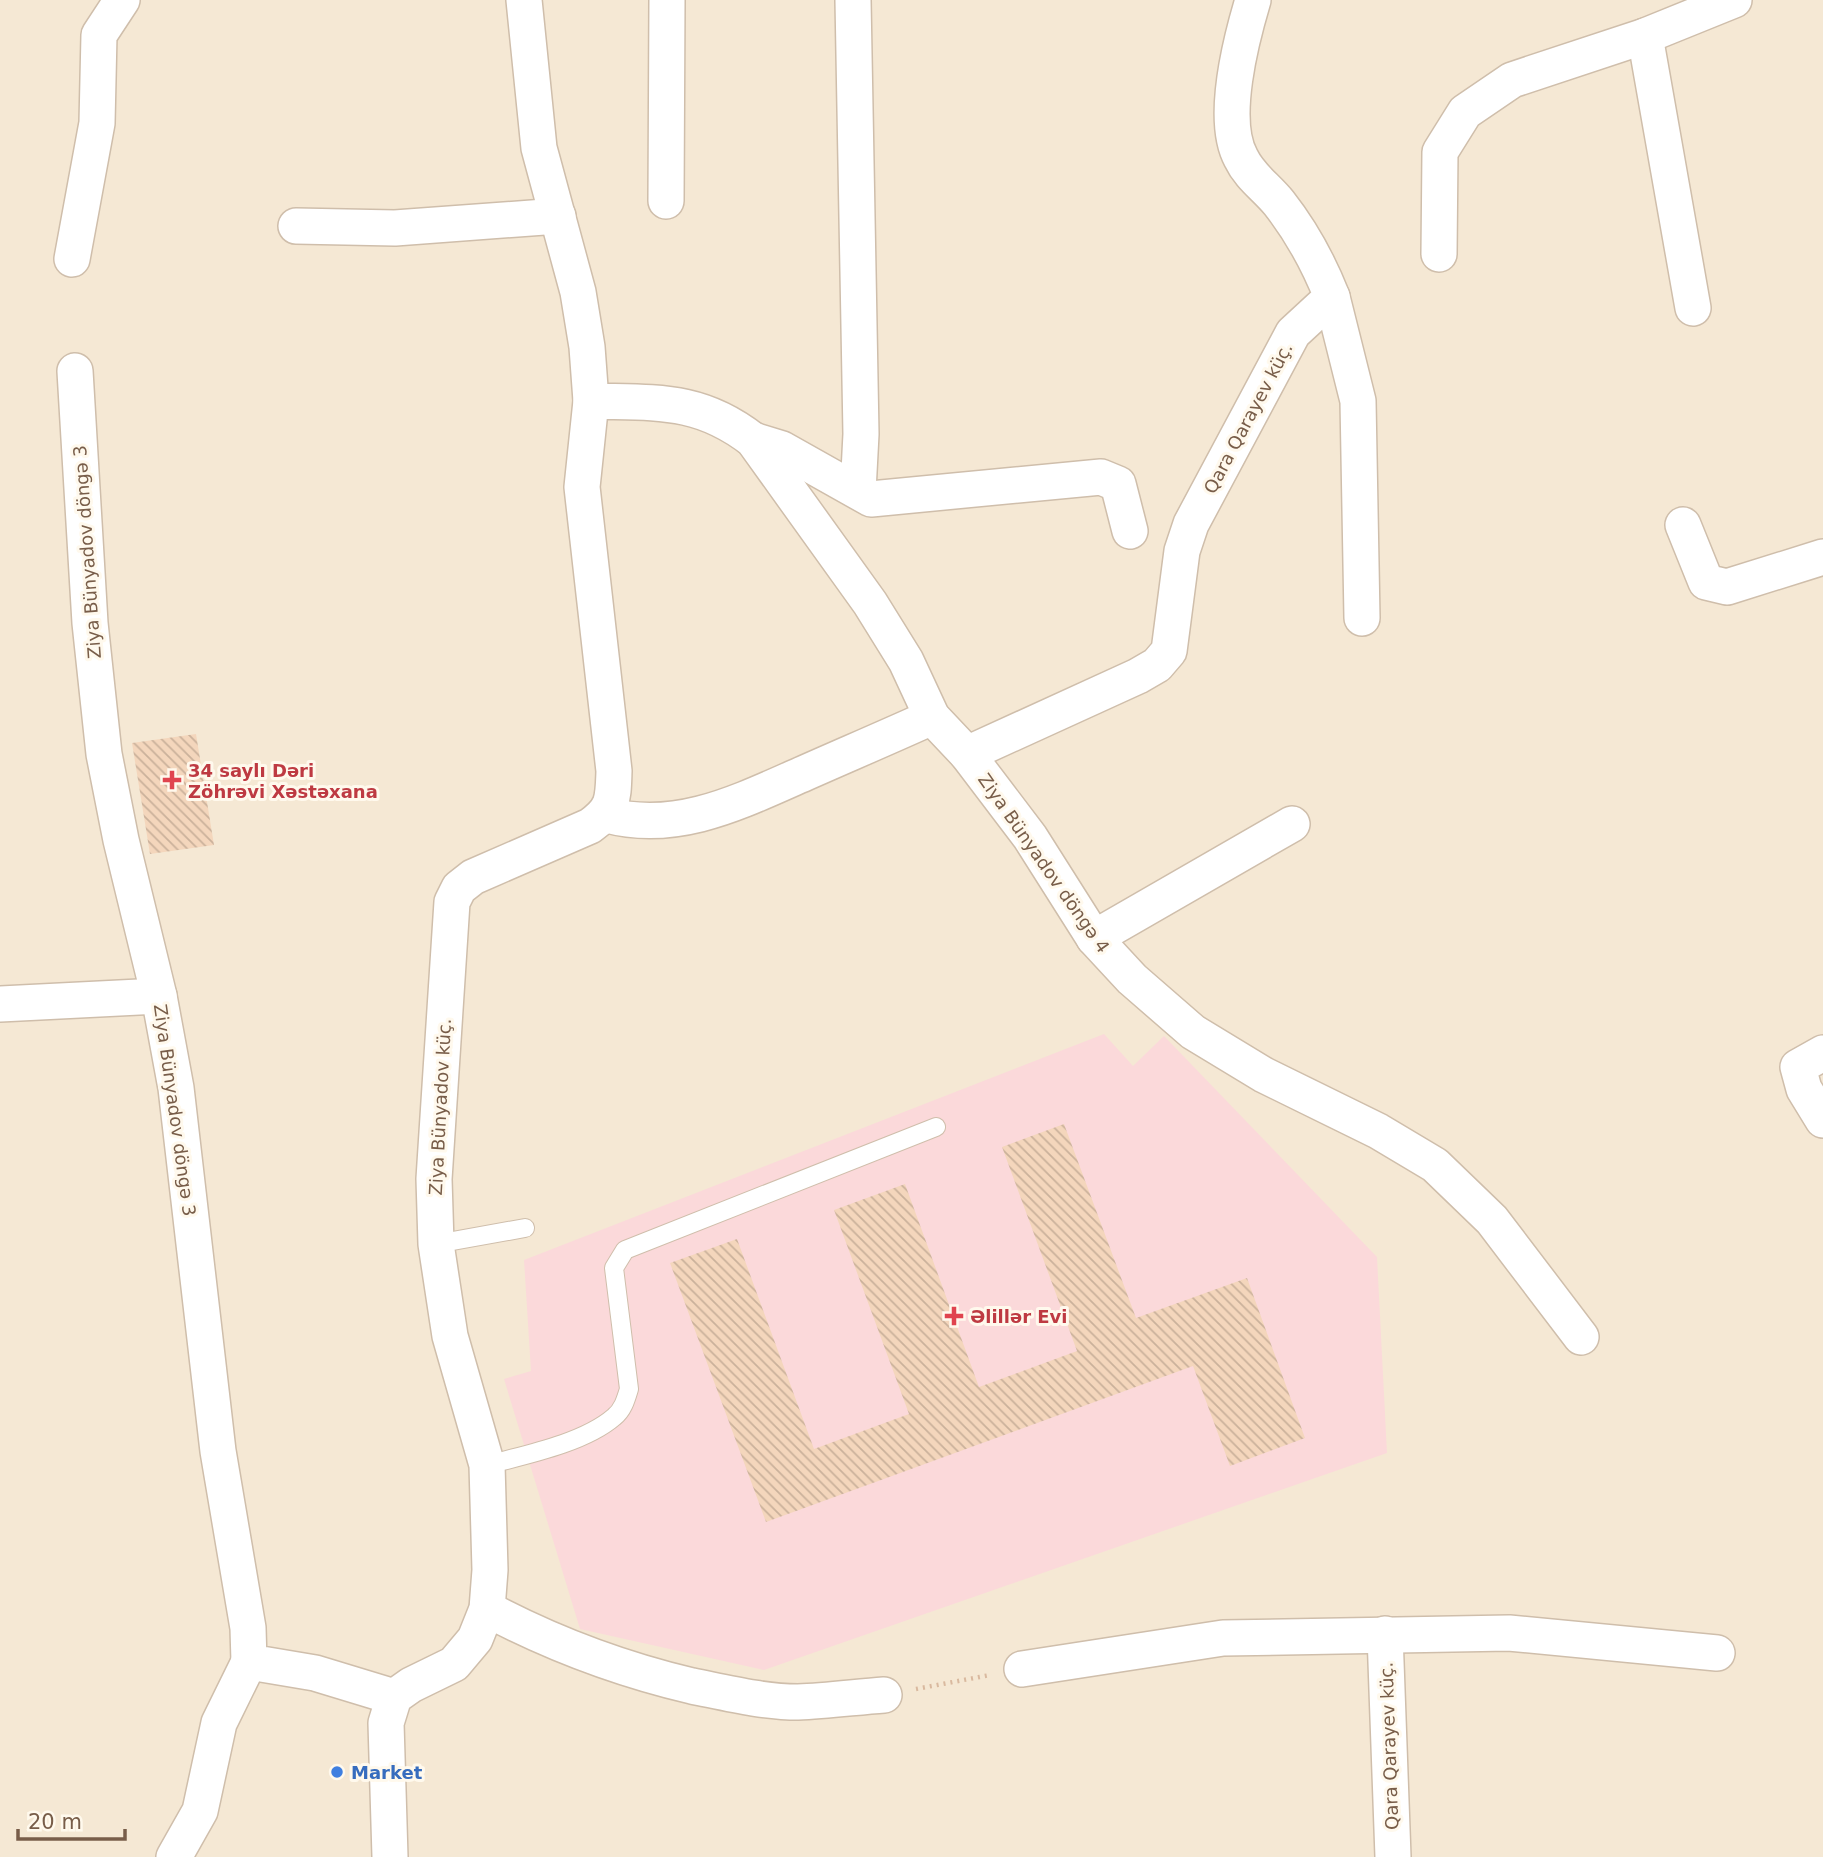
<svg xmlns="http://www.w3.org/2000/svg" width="1823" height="1857" font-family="'DejaVu Sans',sans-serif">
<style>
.residential{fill:#f5e8d4}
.medical{fill:#fbd9da}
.building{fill:url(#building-back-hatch)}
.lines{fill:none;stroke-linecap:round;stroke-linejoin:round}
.service-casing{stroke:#cfbeab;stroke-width:20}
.minor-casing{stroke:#cfbeab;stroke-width:38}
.path{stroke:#d9b99f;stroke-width:4.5;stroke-dasharray:2 5;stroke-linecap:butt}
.service{stroke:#fff;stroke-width:18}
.minor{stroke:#fff;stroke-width:35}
.health-dot{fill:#e0444e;stroke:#fff9ed;stroke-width:2.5}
.shop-dot{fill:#3f7fe0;stroke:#fff9ed;stroke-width:2.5}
.labels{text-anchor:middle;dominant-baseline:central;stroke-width:6;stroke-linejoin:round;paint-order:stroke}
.street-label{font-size:18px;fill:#785d49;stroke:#fff9ed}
.health-label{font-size:18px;font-weight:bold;fill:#be3a42;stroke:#fff9ed;text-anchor:start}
.shop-label{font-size:18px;font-weight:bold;fill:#366cbe;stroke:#fff9ed;text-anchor:start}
</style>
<defs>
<pattern id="building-back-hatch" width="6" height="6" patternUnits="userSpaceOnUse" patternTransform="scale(1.75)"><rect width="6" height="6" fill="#f4d6bc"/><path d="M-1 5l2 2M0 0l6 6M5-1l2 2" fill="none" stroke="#cab19b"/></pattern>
</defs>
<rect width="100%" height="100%" fill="#fdf6e6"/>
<rect class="residential" x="0" y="0" width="1823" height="1857"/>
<polygon class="medical" points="1104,1034 1133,1066 1164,1036 1377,1257 1387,1453 764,1670 580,1629 504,1379 531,1371 524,1260"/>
<g class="building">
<polygon points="196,734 214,845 150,854 132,743"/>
<polygon points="1064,1124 1136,1318 1247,1278 1305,1438 1230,1466 1193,1366 766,1522 670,1263 737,1239 814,1449 909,1414 834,1210 905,1184 979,1387 1077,1351 1002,1147"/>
</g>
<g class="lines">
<defs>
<g id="service">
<polyline points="436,1244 525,1228"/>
<path d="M 487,1465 C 525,1455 584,1443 614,1417 C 623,1410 626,1399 629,1389 L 614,1268 L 625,1250 L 936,1127"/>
</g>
<g id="minor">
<polyline points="853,0 861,434 858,491"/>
<polyline points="1645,36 1693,308"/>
<polyline points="666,201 667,0"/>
<polyline points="296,226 395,228 558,216"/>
<polyline points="1439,254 1440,152 1465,112 1512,80 1645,36 1734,0"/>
<polyline points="72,259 97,123 99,35 122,0"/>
<polyline points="1332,297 1358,401 1362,618"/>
<polyline points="75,371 90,623 104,754 121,840 159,996 176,1088 218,1451 248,1628 249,1662 315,1673 394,1697"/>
<path d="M 591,401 C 656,403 699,398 753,440 L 870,603 L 906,661 L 932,717 L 967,754 L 1030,837 L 1094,938 L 1132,979 L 1193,1032 L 1264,1075 L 1378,1131 L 1435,1165 L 1492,1220 L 1581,1337"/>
<polyline points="753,440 782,449 871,499 1101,477 1118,484 1130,531"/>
<polyline points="1683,525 1706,582 1727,587 1823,557"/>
<path d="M 967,754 L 1138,676 L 1157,665 L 1169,651 L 1182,551 L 1191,524 L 1293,333 L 1332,297 C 1319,264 1301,231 1279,203 C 1266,187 1250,177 1241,158 C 1220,120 1241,40 1253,0"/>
<path d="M 607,815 C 678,834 741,801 805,773 C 848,754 890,736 932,717"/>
<polyline points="1094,938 1292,824"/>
<polyline points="0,1004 159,996"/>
<polyline points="1823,1053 1798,1067 1804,1089 1823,1120"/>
<path d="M 487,1609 C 553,1644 620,1669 692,1686 C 727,1693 763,1702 798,1702 C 827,1701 856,1697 884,1695"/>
<polyline points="1385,1634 1393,1857"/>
<polyline points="1022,1669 1223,1638 1509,1633 1717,1653"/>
<polyline points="174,1857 200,1811 219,1723 249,1662"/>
<path d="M 390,1857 L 386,1723 L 394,1697 L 411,1685 L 454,1664 L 475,1639 L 487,1609 L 490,1570 L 487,1465 L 450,1336 L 436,1244 L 434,1179 L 452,902 L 459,888 L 473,877 L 590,826 C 614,809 613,799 614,771 L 582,487 L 591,401 L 587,347 L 578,292 L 539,148 L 524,0"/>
</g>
</defs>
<use href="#service" class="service-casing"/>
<use href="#minor" class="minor-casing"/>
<polyline class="path" points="916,1689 990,1675"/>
<use href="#service" class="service"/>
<use href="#minor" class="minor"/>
</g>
<g class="health-dot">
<path d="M168.5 769.5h7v7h7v7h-7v7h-7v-7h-7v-7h7z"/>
<path d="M950.5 1305.5h7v7h7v7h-7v7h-7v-7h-7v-7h7z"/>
</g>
<circle class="shop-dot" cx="337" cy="1772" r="7"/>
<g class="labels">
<g class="street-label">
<text transform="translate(1248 418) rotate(-62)">Qara Qarayev küç.</text>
<text transform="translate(87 552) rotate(-94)">Ziya Bünyadov döngə 3</text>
<text transform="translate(1044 863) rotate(55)">Ziya Bünyadov döngə 4</text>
<text transform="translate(440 1107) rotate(-87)">Ziya Bünyadov küç.</text>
<text transform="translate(175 1110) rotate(82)">Ziya Bünyadov döngə 3</text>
<text transform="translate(1389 1746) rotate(-92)">Qara Qarayev küç.</text>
</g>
<g class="health-label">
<text x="188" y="770">34 saylı Dəri<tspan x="188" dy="21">Zöhrəvi Xəstəxana</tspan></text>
<text x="970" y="1316">Əlillər Evi</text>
</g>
<g class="shop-label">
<text x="351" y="1772">Market</text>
</g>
</g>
<path d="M18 1829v10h107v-10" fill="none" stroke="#785d49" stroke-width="3.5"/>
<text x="28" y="1829" font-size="21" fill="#785d49" stroke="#fff9ed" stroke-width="5" paint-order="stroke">20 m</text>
</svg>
